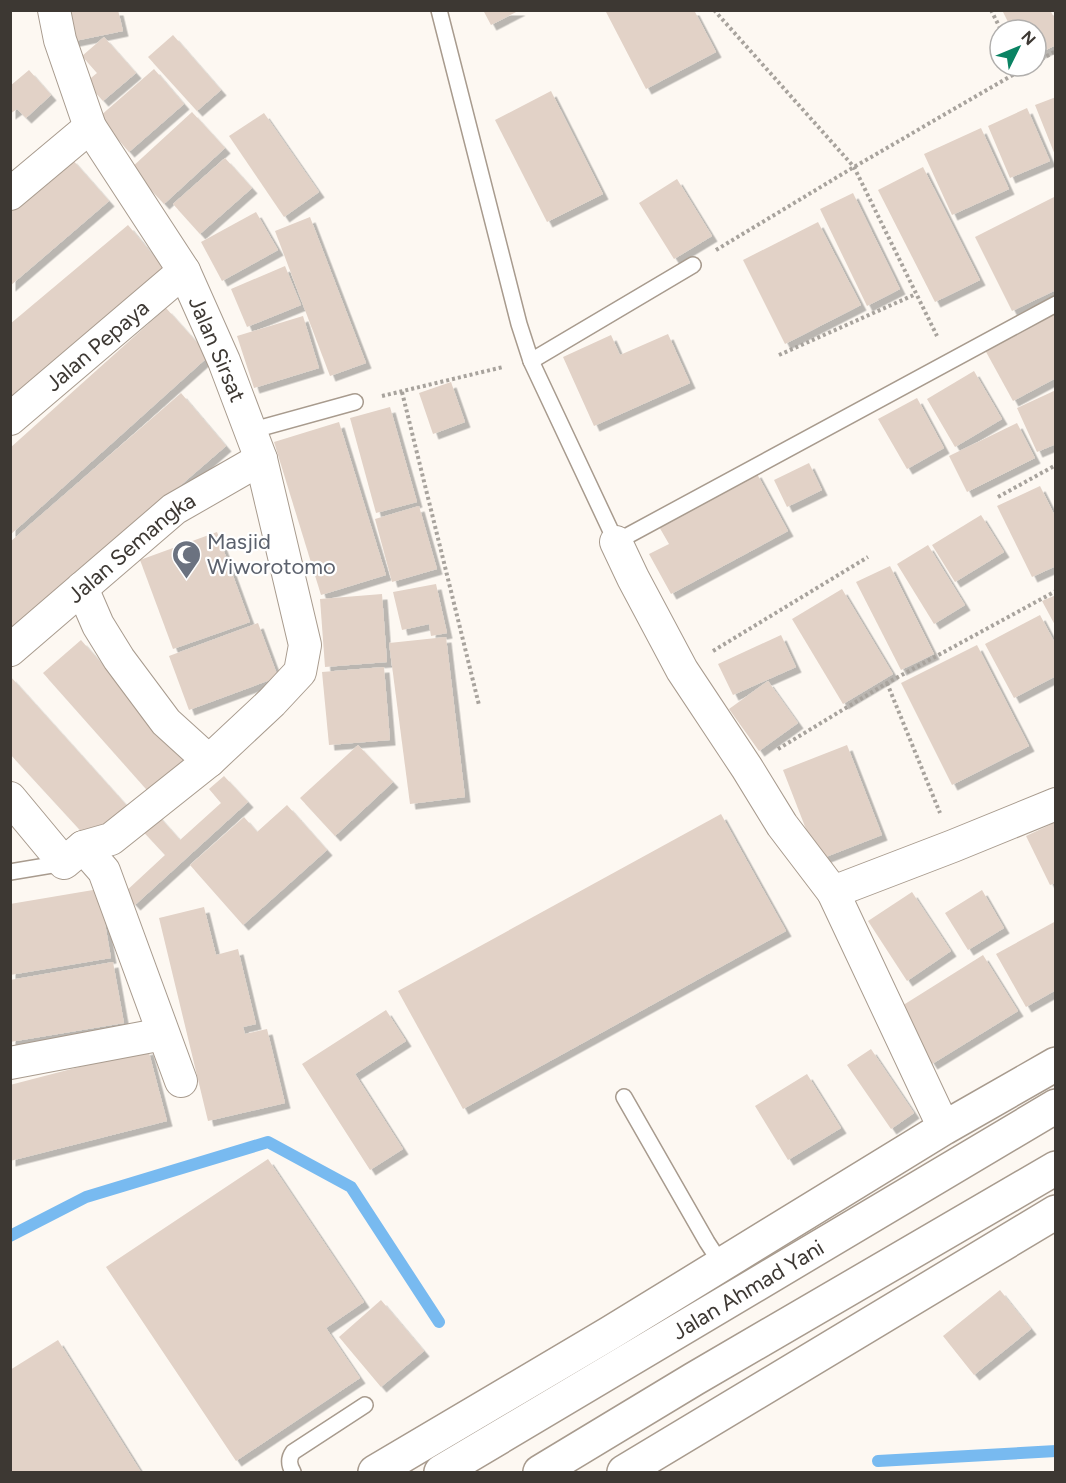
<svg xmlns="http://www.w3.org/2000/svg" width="1066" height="1483" font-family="Figtree,sans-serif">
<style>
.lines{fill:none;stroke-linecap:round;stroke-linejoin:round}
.stream{stroke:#78baf0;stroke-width:12}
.building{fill:#e2d2c7;filter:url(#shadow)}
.lane-casing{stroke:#a89b8e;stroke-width:18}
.street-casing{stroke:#a89b8e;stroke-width:34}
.secondary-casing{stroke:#a89b8e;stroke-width:36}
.highway-casing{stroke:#a89b8e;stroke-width:36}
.path{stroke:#a8a39d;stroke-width:4;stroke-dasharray:3 3;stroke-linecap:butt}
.lane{stroke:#fff;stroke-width:15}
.street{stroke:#fff;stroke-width:32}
.secondary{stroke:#fff;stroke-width:33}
.highway{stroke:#fff;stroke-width:33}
.labels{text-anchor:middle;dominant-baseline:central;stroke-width:4.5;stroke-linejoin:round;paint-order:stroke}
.street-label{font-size:22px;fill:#3d3833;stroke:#fff}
.worship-label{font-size:22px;fill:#5b616d;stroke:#fff;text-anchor:start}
</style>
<defs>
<filter id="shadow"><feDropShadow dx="5.5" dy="5.5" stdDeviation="0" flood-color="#0004"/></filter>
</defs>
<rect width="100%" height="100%" fill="#fdf8f2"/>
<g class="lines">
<g class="stream">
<polyline points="10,1236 86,1197 268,1142 351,1187 439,1322"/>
<polyline points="878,1461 1056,1451"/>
</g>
</g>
<g class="building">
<polygon points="63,10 118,10 123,31 70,42"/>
<polygon points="483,10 520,10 491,25"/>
<polygon points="605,10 694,10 716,52 646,89"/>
<polygon points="1002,10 1050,10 1056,21 1056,45 1036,55 1036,30 1012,30"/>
<polygon points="173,35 221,90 197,111 148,57"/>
<polygon points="104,37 136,73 103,101 86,82 97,73 82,56"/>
<polygon points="154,69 184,104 129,152 99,117"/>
<polygon points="29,70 51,95 26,118 17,109 10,114 10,86"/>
<polygon points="551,91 603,194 547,222 495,120"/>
<polygon points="1056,97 1056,155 1055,155 1035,105"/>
<polygon points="1027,108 1050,161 1010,178 988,126"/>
<polygon points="192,112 225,148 164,204 131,168"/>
<polygon points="264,113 319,192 284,217 229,136"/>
<polygon points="981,128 1009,189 952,215 924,154"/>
<polygon points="71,158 109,201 10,286 10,211"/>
<polygon points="225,158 252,188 200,234 173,204"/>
<polygon points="923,167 980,280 935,302 878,190"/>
<polygon points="677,179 712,236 674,259 639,203"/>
<polygon points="853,193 900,289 867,306 820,209"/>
<polygon points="1056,196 1056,290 1012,311 975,237"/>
<polygon points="256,212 278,250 222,281 201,242"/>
<polygon points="310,217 366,363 330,376 275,231"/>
<polygon points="818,222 861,305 785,344 743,260"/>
<polygon points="128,225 167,272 10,416 10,324"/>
<polygon points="285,266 301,305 247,327 231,289"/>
<polygon points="166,308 209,356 10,535 10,448"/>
<polygon points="1054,313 1056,316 1056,378 1013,401 985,350"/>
<polygon points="303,316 319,368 254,388 237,336"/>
<polygon points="668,334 690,383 594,426 563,357 611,335 620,355"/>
<polygon points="974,371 1002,419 955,447 927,399"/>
<polygon points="451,382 465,422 433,434 419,393"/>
<polygon points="1056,390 1056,444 1037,452 1017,408"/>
<polygon points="181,393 226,446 10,633 10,542"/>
<polygon points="917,398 944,448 907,469 878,419"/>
<polygon points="390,407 417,502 376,513 350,418"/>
<polygon points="339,422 386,575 321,595 274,442"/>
<polygon points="1017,423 1035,458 967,492 949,456"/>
<polygon points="809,463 822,490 787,507 774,480"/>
<polygon points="756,472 788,531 671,594 649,554 669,544 658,525"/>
<polygon points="1040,486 1056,518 1056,566 1032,577 997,506"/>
<polygon points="419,506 437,569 392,582 375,519"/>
<polygon points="981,515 1004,552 955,582 932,545"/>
<polygon points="217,532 250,622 173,649 140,560"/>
<polygon points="928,545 965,605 934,624 897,564"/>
<polygon points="890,566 934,654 901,670 856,582"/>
<polygon points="436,584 447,633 431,636 429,624 402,630 393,592"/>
<polygon points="842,589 893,674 843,704 792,619"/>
<polygon points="382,594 387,662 325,667 320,599"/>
<polygon points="1056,595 1056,627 1042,601"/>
<polygon points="1040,615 1056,645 1056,676 1014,698 985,644"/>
<polygon points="258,623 278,677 189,710 169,656"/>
<polygon points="781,635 796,667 733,695 718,664"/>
<polygon points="446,637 465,797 410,804 389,643"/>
<polygon points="81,640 191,765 154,798 43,673"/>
<polygon points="977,645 1029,746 952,785 901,683"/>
<polygon points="384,667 390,740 329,745 322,672"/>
<polygon points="10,676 128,807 90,841 10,754"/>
<polygon points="768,681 798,723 759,751 729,709"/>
<polygon points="358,745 393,782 335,836 300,798"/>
<polygon points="847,745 882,835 818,860 783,770"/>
<polygon points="224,776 248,802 135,905 124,893 165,855 139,827 155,812 180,840 221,803 209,789"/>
<polygon points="287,805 327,850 243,925 190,865 244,817 257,832"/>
<polygon points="721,814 786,931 463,1109 398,991"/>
<polygon points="1056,822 1056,883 1050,885 1026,836"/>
<polygon points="99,889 111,958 10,975 10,904"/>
<polygon points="982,890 1004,928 968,950 945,913"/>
<polygon points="912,892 951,951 907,981 868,921"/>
<polygon points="204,907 216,955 238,949 256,1024 243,1027 245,1034 267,1029 285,1103 208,1121 159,918"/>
<polygon points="1056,921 1056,990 1026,1007 996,954"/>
<polygon points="983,955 1018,1011 932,1064 897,1009"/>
<polygon points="113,962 124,1023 10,1042 10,980"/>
<polygon points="386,1010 406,1041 355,1074 403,1149 370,1170 302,1064"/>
<polygon points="148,1049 167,1121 10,1161 10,1085"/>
<polygon points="871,1049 914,1113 891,1129 847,1065"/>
<polygon points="807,1074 841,1128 788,1160 755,1106"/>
<polygon points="268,1159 364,1302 326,1328 360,1378 236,1461 106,1267"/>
<polygon points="1000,1290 1031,1329 974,1375 943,1336"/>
<polygon points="381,1300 424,1351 381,1387 339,1337"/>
<polygon points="58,1340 141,1472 10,1472 10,1370"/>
</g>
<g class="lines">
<defs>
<g id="lane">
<polyline points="439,10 519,324 531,361 616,542 1056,304"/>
<polyline points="531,361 693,265"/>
<polyline points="250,431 355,402"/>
<polyline points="10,872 64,863"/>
<polyline points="624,1097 707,1242 722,1265"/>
<path d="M 293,1472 C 289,1465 288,1459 293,1452 L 365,1405"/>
</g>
<g id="street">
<polyline points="10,194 90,127"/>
<path id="s1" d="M 10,419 L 184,271"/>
<polyline points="616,542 633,578 682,670 747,768 782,825 833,892 944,1128"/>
<polyline points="82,588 98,625 119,659 166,722 209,761"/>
<path id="s2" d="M 10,650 L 174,509 L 261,459"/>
<polyline points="10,798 64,863 83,847 111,839 209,761 272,702 300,672 305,645 261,459 224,361 184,271 90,127 60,40 54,10"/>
<polyline points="83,847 104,871 181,1081"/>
<polyline points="833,892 953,846 1056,804"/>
<polyline points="10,1063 163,1034"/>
</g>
<g id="secondary">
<polyline points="375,1472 610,1333 944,1128 1056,1064"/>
<polyline points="624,1472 1056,1212"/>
</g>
<g id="highway">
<path id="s3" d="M 441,1472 C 646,1351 850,1227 1056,1106"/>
<polyline points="540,1472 694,1379 1056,1168"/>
</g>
</defs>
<use href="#lane" class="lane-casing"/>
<use href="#street" class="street-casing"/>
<use href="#secondary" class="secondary-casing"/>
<use href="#highway" class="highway-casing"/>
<g class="path">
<polyline points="714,10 854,167 937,336"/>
<polyline points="991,10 1001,30"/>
<polyline points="1036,62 1056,51"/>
<polyline points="716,250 854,167 1028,66"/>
<polyline points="779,355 916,294"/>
<polyline points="402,392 479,705"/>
<polyline points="382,396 503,367"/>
<polyline points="998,497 1056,465"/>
<polyline points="713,651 868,557"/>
<polyline points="887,683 940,813"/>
<polyline points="778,749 887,683 1056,591"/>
</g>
<use href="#lane" class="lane"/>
<use href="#street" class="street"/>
<use href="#secondary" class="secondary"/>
<use href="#highway" class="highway"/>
</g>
<defs>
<symbol id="mosque-pin" viewBox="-11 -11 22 30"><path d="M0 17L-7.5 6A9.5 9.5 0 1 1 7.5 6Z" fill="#6b7280" stroke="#fff"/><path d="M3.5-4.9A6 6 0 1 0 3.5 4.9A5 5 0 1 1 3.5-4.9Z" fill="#fff"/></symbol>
</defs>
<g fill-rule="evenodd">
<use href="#mosque-pin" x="170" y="538" width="33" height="45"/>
</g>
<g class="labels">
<g class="street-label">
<text stroke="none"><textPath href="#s1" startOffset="114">Jalan Pepaya</textPath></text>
<text transform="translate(217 349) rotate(67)">Jalan Sirsat</text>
<text stroke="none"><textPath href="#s2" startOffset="159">Jalan Semangka</textPath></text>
<text stroke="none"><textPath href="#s3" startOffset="357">Jalan Ahmad Yani</textPath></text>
</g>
<g class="worship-label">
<text x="207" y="541">Masjid<tspan x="207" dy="25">Wiworotomo</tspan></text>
</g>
</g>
<rect width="1066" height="1483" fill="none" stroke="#3d3833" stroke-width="24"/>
<g transform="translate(1018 48) rotate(47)"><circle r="28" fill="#ffffff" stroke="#b1afad" stroke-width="1.5"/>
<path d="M0-4.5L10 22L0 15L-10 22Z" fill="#0a8363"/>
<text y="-9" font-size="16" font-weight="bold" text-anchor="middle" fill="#3d3833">N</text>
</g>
</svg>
